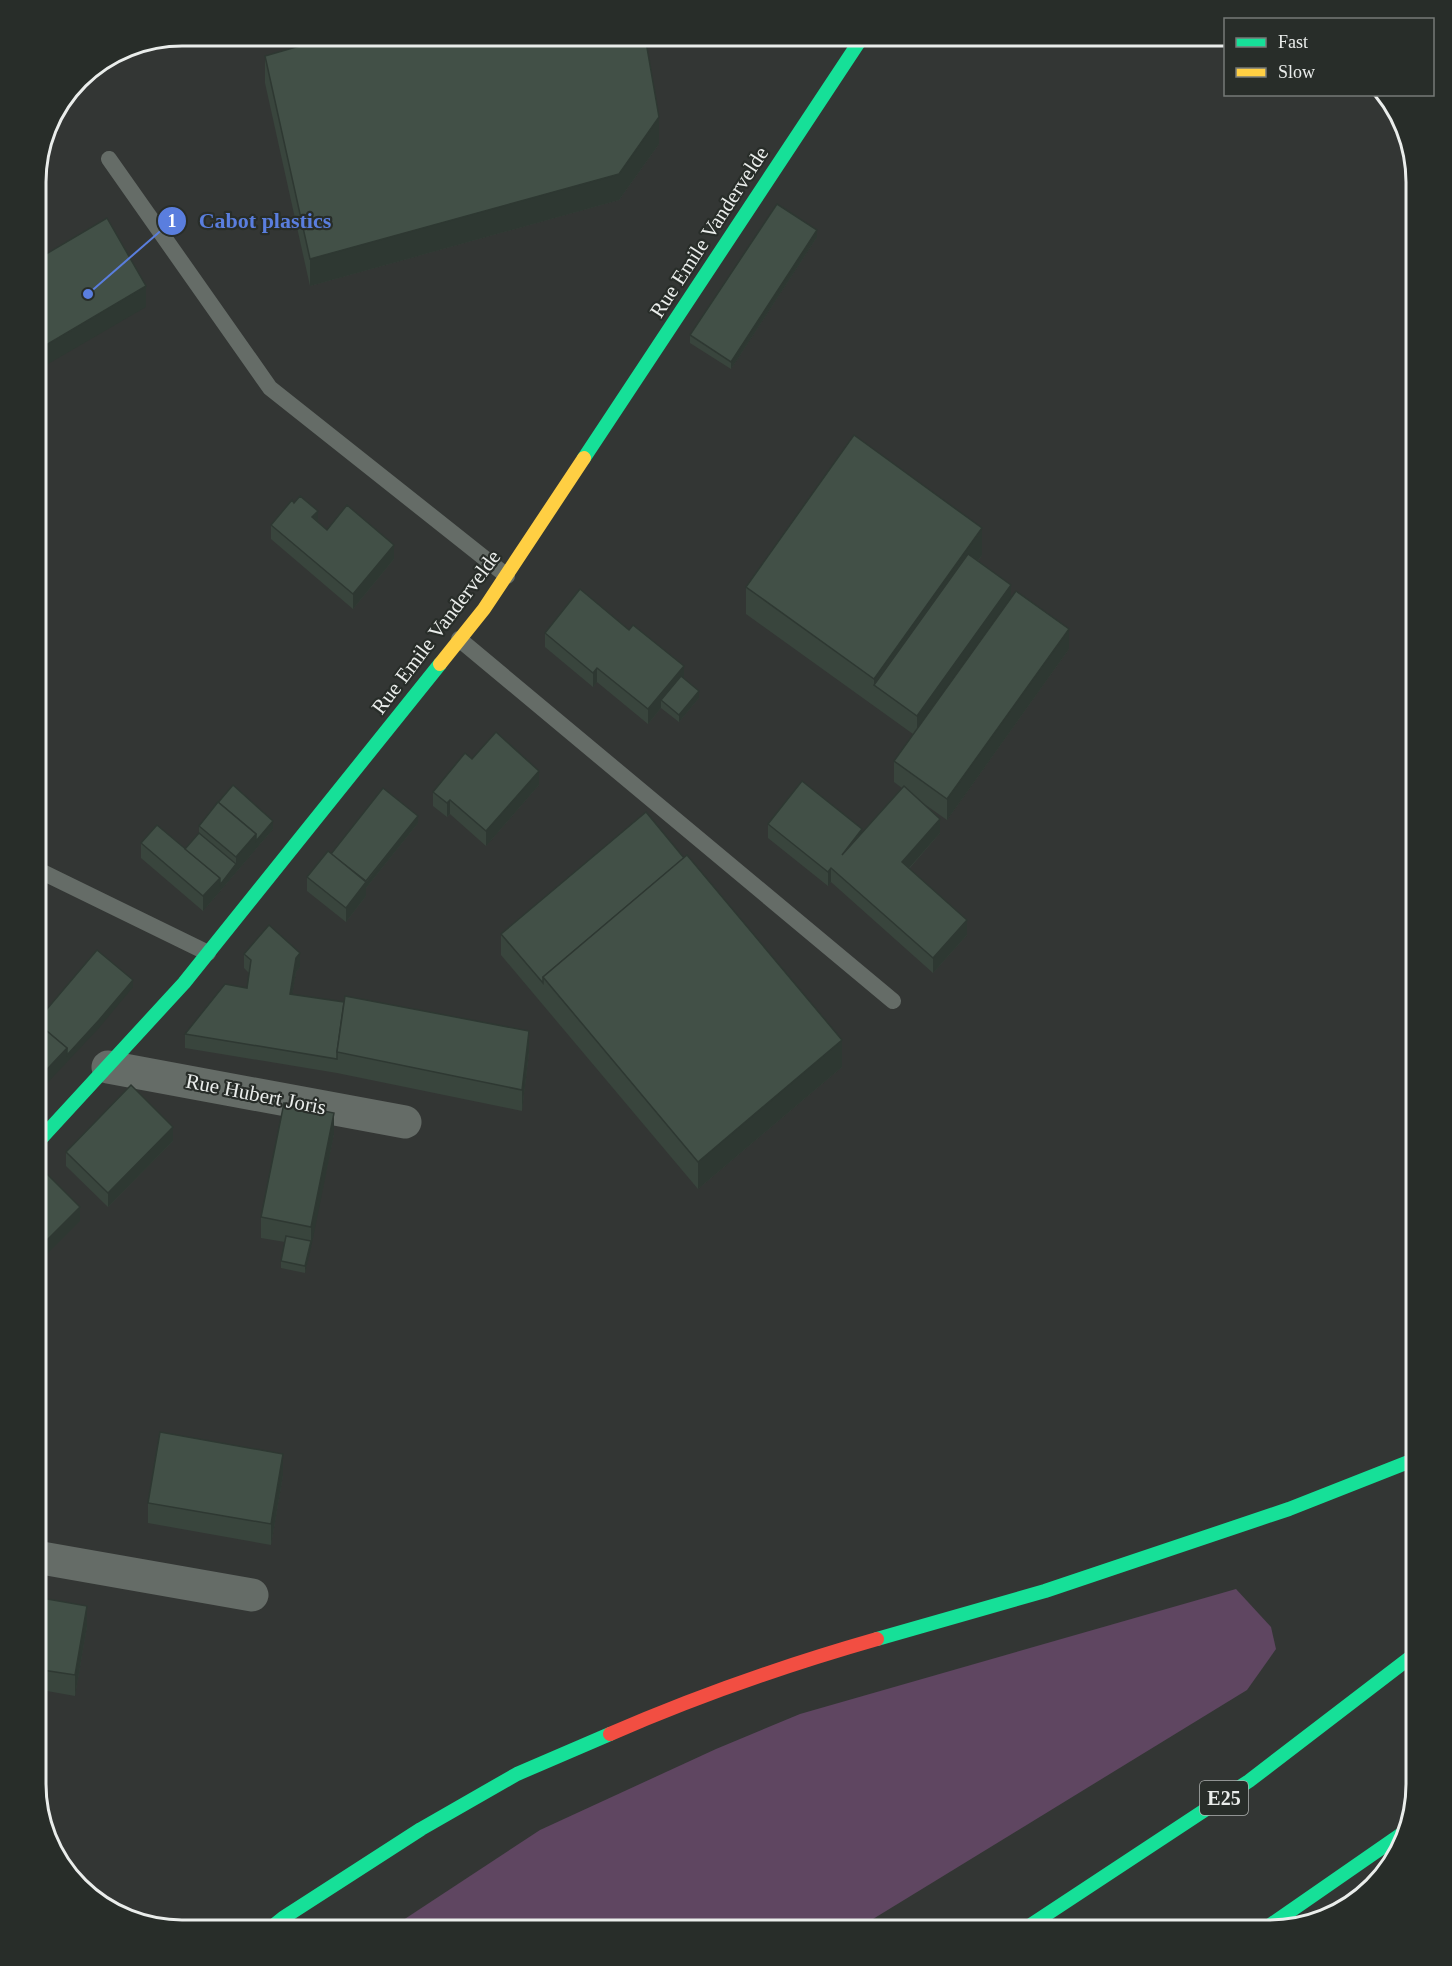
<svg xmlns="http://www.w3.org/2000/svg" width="1452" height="1966" font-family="Georgia,serif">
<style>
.green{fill:#5f4661}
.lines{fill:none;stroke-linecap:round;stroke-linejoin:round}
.lane{stroke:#656c67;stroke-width:16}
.street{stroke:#656c67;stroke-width:33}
.fast{stroke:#16e098;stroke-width:14}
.slow{stroke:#ffcf43;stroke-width:14}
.jam{stroke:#f24e42;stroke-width:14}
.wall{fill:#39453d}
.shaded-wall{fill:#2e3832}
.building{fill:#425047;stroke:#2e3832;stroke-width:1.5}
.labels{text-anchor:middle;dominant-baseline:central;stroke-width:4.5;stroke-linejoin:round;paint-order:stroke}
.shield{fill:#282d29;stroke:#b0b3b1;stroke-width:1.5}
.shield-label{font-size:20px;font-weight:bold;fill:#eaedeb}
.street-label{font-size:21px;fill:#eaedeb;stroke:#282d29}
.rim{fill:none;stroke:#eaedeb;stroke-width:3}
.leader{fill:none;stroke:#5a7ede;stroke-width:2}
.callout-dot{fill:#5a7ede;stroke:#282d29;stroke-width:2}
.mark-label{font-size:18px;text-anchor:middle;font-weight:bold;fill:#fff}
.callout-label{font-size:22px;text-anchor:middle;font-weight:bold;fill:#5a7ede;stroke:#282d29;stroke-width:4.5;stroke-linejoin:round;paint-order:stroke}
</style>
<rect width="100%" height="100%" fill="#333634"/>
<polygon class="green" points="1236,1589 1271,1627 1276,1649 1247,1690 855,1930 388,1930 540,1830 716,1749 800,1714"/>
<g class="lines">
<g class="lane">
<polyline points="109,159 270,388 507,576"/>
<polyline points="459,639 893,1001"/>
<polyline points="36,869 208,953"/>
</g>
<g class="street">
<polyline points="108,1067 405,1122"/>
<polyline points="36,1557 252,1595"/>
</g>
<g class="fast">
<polyline points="584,458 863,36"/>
<polyline points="36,1144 184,983 440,664"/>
<polyline points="877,1639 1045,1591 1289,1509 1416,1459"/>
<polyline points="268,1930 283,1918 421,1829 517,1774 610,1734"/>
<polyline points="1023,1930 1249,1781 1416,1653"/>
<polyline points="1263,1930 1403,1833"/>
</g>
<polyline class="slow" points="440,664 484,609 584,458"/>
<path class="jam" d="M 610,1734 C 697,1696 786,1665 877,1639"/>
</g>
<g class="wall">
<polygon points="265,56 659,144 619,200 310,286 265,83"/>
<polygon points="817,237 731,369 690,343 690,335"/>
<polygon points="318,522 327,530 394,559 353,609 271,539 271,525"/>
<polygon points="982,555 978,561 1011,598 1069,649 947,820 920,801 940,833 909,869 967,935 933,973 831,882 828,886 768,838 768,824 862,834 902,788 894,782 894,761 913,734 746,614 746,587"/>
<polygon points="545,633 684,678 699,698 679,722 661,708 648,724 597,682 593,687 545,647"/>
<polygon points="472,759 539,785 486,846 450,814 447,817 433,806 433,792"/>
<polygon points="418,823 366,888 366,896 346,922 307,891 307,877 331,854"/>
<polygon points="199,826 273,829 203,911 141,858 141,843 185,849 199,833"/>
<polygon points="501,934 842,1067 698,1189 501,955"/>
<polygon points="244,954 300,967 296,972 292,994 529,1052 522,1111 337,1073 185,1048 185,1034 247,988 249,973 244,968"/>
<polygon points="334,1134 305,1273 281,1268 281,1261 285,1242 261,1238 261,1217"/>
<polygon points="173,1141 108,1207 66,1166 66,1152"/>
<polygon points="283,1475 271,1545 148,1523 148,1503"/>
<polygon points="36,1597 87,1626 75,1696 36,1689"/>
</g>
<g class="shaded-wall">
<polygon points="659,117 659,144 619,200 310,286 310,259"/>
<polygon points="817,230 817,237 731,369 731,362"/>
<polygon points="146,286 146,307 36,371 36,351"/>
<polygon points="46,386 46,406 36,412 36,391"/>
<polygon points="318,511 318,525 312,517"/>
<polygon points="982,528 982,555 884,692 874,685 874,679"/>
<polygon points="394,545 394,559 353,609 353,594"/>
<polygon points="1011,585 1011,606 917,737 917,716"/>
<polygon points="1069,629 1069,649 947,820 947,799"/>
<polygon points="684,666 684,680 661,700 661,708 648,724 648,709"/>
<polygon points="597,668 597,682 593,687 593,673"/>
<polygon points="699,691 699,698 679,722 679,715"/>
<polygon points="539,771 539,785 486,846 486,831"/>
<polygon points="450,800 450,814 447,817 447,803"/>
<polygon points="418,816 418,823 366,888 366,896 346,922 346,908"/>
<polygon points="940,819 940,833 902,876 902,862"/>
<polygon points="273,821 273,829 203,911 203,896 220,878 236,864 236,857 256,834"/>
<polygon points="862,829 862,843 842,855"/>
<polygon points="831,868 831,882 828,886 828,872"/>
<polygon points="967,920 967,935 933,973 933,958"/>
<polygon points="300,953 300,967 296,972 290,1008 290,994 296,958"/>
<polygon points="133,980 133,987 99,1028 36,1095 36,1081"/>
<polygon points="529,1031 529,1052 522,1111 522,1090"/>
<polygon points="842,1040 842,1067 698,1189 698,1162"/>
<polygon points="334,1113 334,1134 311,1248 311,1227"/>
<polygon points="173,1127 173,1141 108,1207 108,1193"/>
<polygon points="80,1207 80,1221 36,1265 36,1251"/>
<polygon points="311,1241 311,1248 305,1273 305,1266"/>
<polygon points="283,1454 283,1475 271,1545 271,1524"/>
<polygon points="87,1606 87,1626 75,1696 75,1675"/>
</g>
<g class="building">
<polygon points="334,36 645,36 659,117 619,174 310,259 265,56"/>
<polygon points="777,204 817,230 731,362 690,335"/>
<polygon points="107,218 146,286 36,351 36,260"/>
<polygon points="36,368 46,386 36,391"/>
<polygon points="854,435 982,528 874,679 746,587"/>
<polygon points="300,496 318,511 312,517 327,530 347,505 394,545 353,594 271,525 292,500 294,503"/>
<polygon points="968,554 1011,585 917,716 874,685"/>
<polygon points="580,589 629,630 633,625 684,666 648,709 597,668 593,673 545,633"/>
<polygon points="1016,591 1069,629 947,799 894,761"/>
<polygon points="681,676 699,691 679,715 661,700"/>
<polygon points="496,732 539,771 486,831 450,800 447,803 433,792 465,753 472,759"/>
<polygon points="802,781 862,829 842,855 904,786 940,819 902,862 967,920 933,958 831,868 828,872 768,824"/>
<polygon points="233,785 273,821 256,841 256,834 218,802 216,805"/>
<polygon points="383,788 418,816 366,881 331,854"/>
<polygon points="218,802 256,834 236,857 199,826"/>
<polygon points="646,812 684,858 543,977 543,983 501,934"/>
<polygon points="157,825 220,878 203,896 141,843"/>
<polygon points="199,833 236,864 220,885 220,878 185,849"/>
<polygon points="328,851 366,882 346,908 307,877"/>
<polygon points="687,855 842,1040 698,1162 543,977"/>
<polygon points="269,925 300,953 296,958 290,994 344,1002 337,1052 337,1059 185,1034 225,984 247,988 251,960 244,954"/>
<polygon points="97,950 133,980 99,1020 67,1055 67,1048 36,1022"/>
<polygon points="345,996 529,1031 522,1090 337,1052"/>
<polygon points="36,1022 67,1048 36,1081"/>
<polygon points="131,1085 173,1127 108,1193 66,1152"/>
<polygon points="284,1103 334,1113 311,1227 261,1217"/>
<polygon points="44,1171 80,1207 36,1251 36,1179"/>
<polygon points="286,1236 311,1241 305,1266 281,1261"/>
<polygon points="160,1432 283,1454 271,1524 148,1503"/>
<polygon points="36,1597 87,1606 75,1675 36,1669"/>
</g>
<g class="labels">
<rect class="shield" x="1200" y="1781" width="48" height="34" rx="4.5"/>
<g class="shield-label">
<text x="1224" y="1798">E25</text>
</g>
<g class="street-label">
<text transform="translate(709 232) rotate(-57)">Rue Emile Vandervelde</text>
<text transform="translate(436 632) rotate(-53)">Rue Emile Vandervelde</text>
<text transform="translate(256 1094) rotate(11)">Rue Hubert Joris</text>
</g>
</g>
<path d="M0 0H1452V1966H0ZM182 46H1270A136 136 0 0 1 1406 182V1784A136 136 0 0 1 1270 1920H182A136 136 0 0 1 46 1784V182A136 136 0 0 1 182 46Z" fill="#282d29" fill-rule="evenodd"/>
<path class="rim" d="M182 46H1270A136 136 0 0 1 1406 182V1784A136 136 0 0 1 1270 1920H182A136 136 0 0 1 46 1784V182A136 136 0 0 1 182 46Z"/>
<path class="leader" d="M88 294L172 221"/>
<g class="callout-dot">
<circle cx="88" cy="294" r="6"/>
<circle cx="172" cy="221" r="15"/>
</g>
<g class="mark-label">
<text x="172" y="227">1</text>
</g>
<g class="callout-label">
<text x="265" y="228">Cabot plastics</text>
</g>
<rect x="1224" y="18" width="210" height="78" fill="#282d29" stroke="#767a77" stroke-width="1.5"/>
<rect x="1236" y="38" width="30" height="9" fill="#16e098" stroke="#767a77" stroke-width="1.5"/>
<text x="1278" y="48" font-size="18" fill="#eaedeb">Fast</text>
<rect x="1236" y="68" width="30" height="9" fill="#ffcf43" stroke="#767a77" stroke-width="1.5"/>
<text x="1278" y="78" font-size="18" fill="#eaedeb">Slow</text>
</svg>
